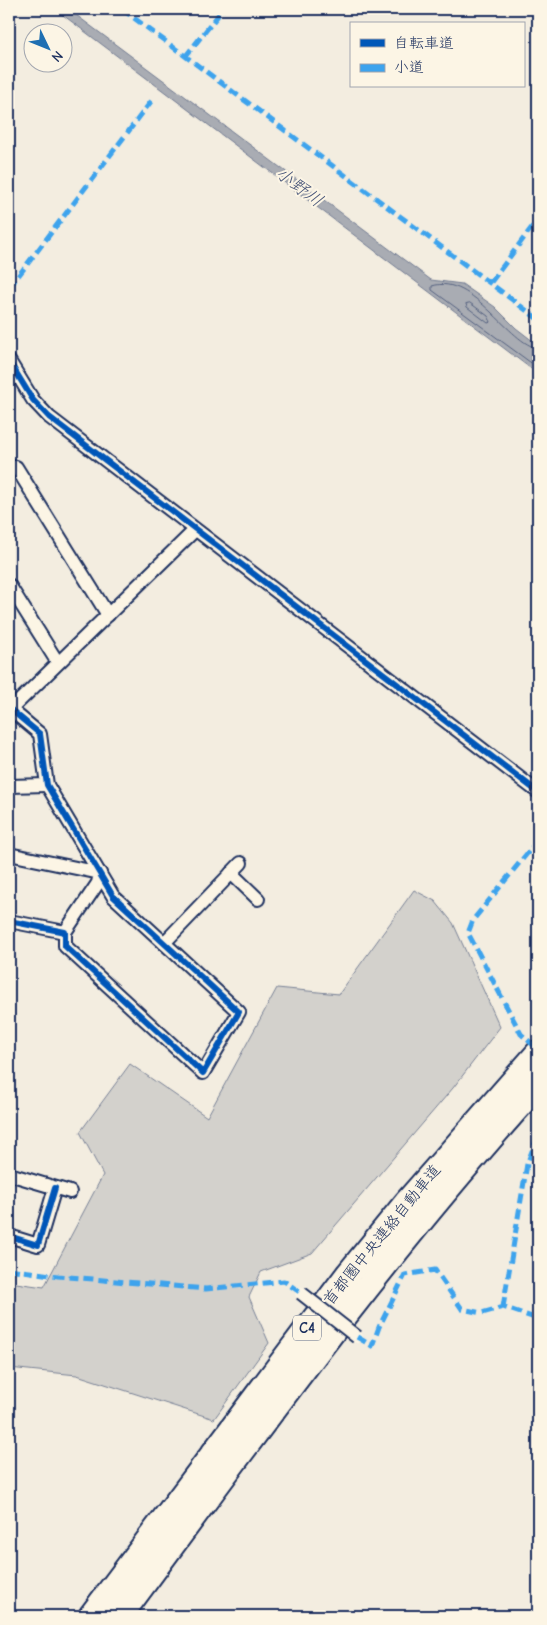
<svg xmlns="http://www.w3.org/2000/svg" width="547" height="1625" font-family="'Comic Neue','Klee One',sans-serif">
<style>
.green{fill:#d3d1cc;stroke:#778095}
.water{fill:#a9acb3;stroke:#707a91}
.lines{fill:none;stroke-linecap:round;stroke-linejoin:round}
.shore{stroke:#546180;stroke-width:1}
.street-casing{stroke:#1b2f5e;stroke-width:16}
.highway-casing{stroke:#1b2f5e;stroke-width:28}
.street{stroke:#fcf5e5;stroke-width:12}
.highway{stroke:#fcf5e5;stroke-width:24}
.street-bridge-casing{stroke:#1b2f5e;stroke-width:16;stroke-linecap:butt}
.street-bridge{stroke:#fcf5e5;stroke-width:12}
.quiet{stroke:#3da3ed;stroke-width:5;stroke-dasharray:10 5;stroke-linecap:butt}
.cycleway-casing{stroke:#fcf5e5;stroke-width:9}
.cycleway{stroke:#0057b8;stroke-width:6}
.labels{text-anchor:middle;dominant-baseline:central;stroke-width:4;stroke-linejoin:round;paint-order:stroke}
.shield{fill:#fcf5e5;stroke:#5e6a86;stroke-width:1}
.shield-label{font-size:15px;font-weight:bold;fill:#1b2f5e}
.street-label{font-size:16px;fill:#1b2f5e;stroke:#fcf5e5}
.water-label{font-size:18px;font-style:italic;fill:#465478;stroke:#fcf5e5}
</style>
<rect width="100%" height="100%" fill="#f3ede0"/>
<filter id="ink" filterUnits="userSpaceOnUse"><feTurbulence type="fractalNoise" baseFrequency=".02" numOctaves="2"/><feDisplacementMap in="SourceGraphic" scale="10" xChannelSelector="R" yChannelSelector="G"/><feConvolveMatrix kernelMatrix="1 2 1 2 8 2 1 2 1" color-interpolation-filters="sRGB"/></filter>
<g filter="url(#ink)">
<polygon class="green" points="414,890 435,901 453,923 500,1027 453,1088 312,1253 261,1272 249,1297 269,1343 214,1419 77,1375 9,1368 9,1282 44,1287 103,1175 80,1132 130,1064 207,1117 277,988 339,994"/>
<polygon class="water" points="55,9 68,9 431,280 462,284 495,307 516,328 538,345 538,374"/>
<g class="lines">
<g class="shore">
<polygon points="470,303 488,316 491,322 488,323 467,307 466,304"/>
<path d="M 538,348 C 510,345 473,273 432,286 L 432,290 L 538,368"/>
</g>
<defs>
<g id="street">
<polyline points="9,361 33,400 49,417 538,792"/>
<polyline points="9,467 16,467 108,615"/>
<polyline points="9,585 58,663"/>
<polyline points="9,711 195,530"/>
<polyline points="9,786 47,785"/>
<polyline points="9,854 100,873 98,883 65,932"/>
<polyline points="231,873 258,899"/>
<polyline points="9,921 65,932 65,946 203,1073 239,1012 113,896 47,785 40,734 10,709"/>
<polyline points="164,943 241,863"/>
<polyline points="9,1174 70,1192"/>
<polyline points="9,1236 38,1245 55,1188"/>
</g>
<g id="highway">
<polyline points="91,1616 349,1273 406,1203 538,1053"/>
<path d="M 120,1616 C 254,1435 386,1252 538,1085"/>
</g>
</defs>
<use href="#street" class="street-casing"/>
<use href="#highway" class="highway-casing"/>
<use href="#street" class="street"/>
<use href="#highway" class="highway"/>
<defs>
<polyline id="street-bridge" points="301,1293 357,1337"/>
</defs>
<use href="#street-bridge" class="street-bridge-casing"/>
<use href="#street-bridge" class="street-bridge"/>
<g class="quiet">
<polyline points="122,9 538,319"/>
<polyline points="185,57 223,9"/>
<polyline points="491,282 538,219"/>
<polyline points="9,288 153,99"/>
<polyline points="538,840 473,920 468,933 521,1034 538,1049"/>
<polyline points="9,1269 58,1276 206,1289 284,1281 301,1293"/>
<polyline points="503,1307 527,1164 538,1136"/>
<polyline points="357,1337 372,1346 379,1327 405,1275 435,1270 462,1309 482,1313 503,1307 538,1319"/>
</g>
<defs>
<g id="cycleway">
<polyline points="9,361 33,400 49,417 538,792"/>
<polyline points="9,921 65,932 65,946 203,1073 239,1012 113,896 47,785 40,734 10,709"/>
<polyline points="9,1236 38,1245 55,1188"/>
</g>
</defs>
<use href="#cycleway" class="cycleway-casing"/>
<use href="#cycleway" class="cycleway"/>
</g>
</g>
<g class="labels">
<rect class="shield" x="293" y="1315.5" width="28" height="25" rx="4"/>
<g class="shield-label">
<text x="307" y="1328">C4</text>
</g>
<g class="street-label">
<text transform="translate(382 1235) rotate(-51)">首都圏中央連絡自動車道</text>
</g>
<g class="water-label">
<text transform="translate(299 187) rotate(37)">小野川</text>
</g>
</g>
<rect width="547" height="1625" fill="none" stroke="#fcf5e5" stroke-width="30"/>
<rect x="15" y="15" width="517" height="1595" fill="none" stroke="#1b2f5e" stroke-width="2" filter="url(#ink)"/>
<rect x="350" y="22" width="175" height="65" fill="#fcf5e5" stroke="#a2a6af"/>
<rect x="360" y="39" width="25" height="8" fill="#0057b8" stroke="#a2a6af"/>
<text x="394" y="48" font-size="15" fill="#1b2f5e">自転車道</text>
<rect x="360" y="64" width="25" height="8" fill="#3da3ed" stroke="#a2a6af"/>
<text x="394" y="72" font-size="15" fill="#1b2f5e">小道</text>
<g transform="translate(48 48) rotate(133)"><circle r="24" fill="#fcf5e5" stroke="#a2a6af"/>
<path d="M0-4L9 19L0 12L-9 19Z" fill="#1f6fb2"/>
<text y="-8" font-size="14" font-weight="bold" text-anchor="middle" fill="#1b2f5e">N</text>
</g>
</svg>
